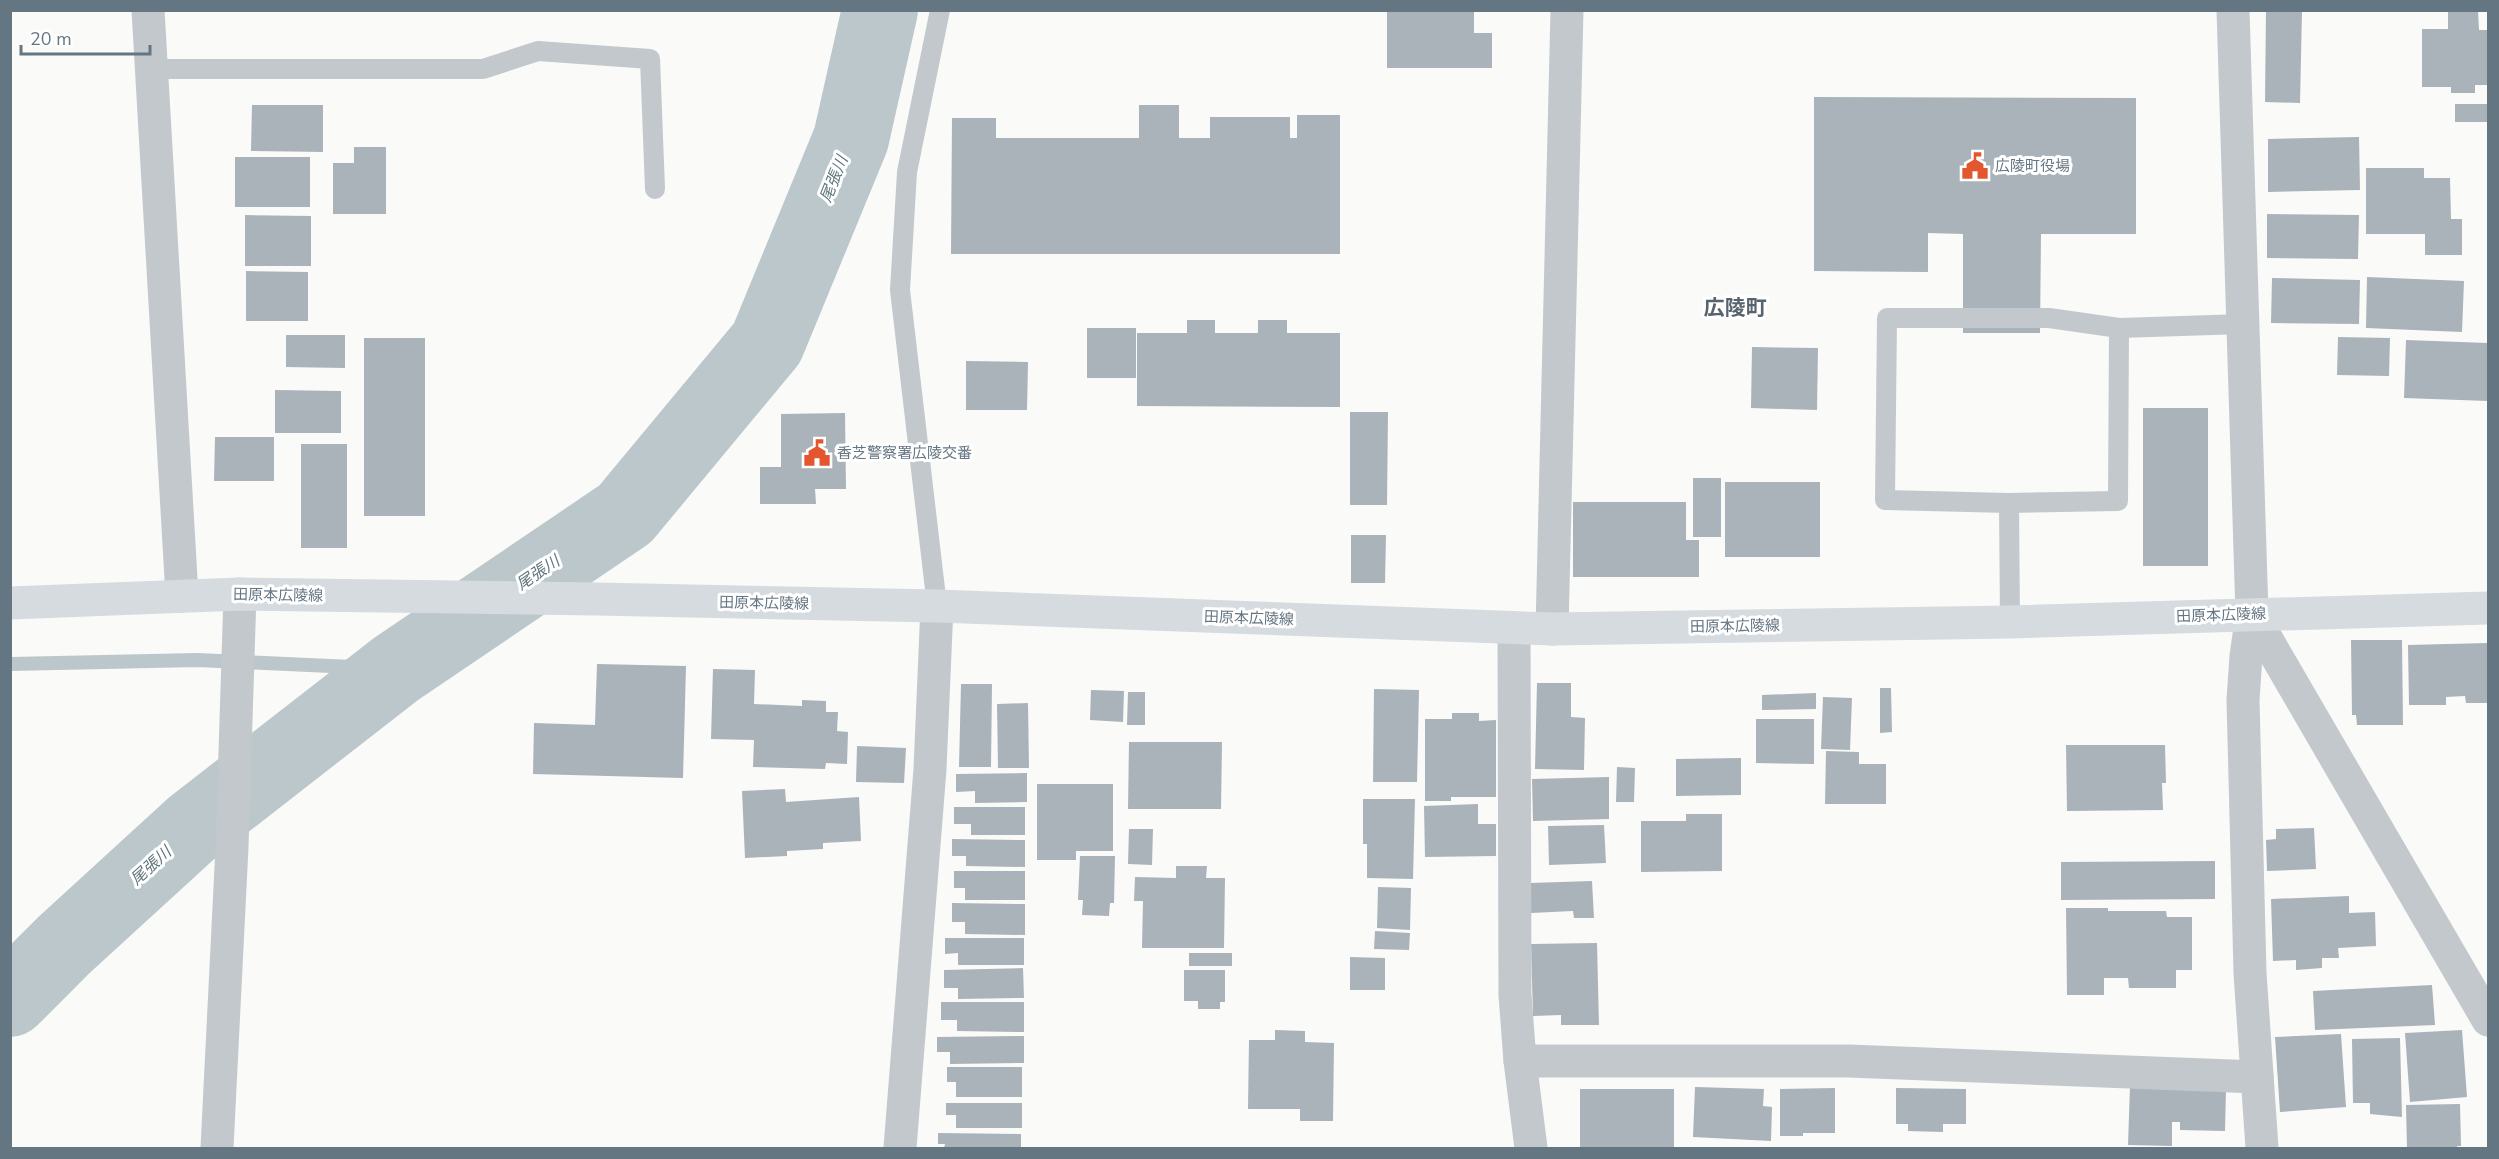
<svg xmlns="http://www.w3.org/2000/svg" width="2499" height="1159" font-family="'Nunito Sans','Noto Sans JP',sans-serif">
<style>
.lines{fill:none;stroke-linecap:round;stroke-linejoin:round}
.stream{stroke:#bbc7cb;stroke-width:14}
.river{stroke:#bbc7cb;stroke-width:76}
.building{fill:#aab3b9}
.service{stroke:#c3c8cc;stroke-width:20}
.minor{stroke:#c3c8cc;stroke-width:33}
.tertiary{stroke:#c3c8cc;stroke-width:33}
.secondary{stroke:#d6dbdf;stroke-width:33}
.labels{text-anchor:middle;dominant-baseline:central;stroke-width:6;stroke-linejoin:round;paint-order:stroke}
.poi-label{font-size:15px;fill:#657683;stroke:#fff;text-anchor:start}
.street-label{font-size:15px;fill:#657683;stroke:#fff}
.water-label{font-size:16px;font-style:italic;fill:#60757c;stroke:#fff}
.district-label{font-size:21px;font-weight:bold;fill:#57646e;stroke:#fff}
</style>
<rect width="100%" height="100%" fill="#fafaf8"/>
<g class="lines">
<polyline class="stream" points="10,664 198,660 396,669"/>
<polyline class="river" points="10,999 64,945 193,827 396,669 625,514 767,343 851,139 880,10"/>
</g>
<g class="building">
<polygon points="1387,10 1474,10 1474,33 1492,33 1492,68 1387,68"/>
<polygon points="2266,10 2302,10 2300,103 2265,102"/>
<polygon points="2448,10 2478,10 2479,30 2488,30 2488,85 2475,85 2475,93 2451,93 2451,87 2422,87 2422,29 2448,29"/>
<polygon points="1814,97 2136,98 2136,234 2041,234 2040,333 1963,333 1963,234 1928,233 1928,272 1814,271"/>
<rect x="2455" y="104" width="33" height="18"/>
<polygon points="252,105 323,105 323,152 251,151"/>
<polygon points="1139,105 1179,105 1179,138 1210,138 1210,117 1290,117 1290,138 1297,138 1297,115 1340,115 1340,254 951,254 952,118 996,118 996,138 1139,138"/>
<polygon points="2359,137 2360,190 2268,192 2268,139"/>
<polygon points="354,147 386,147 386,214 333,214 333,163 354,163"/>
<rect x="235" y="157" width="75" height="50"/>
<polygon points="2366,168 2424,168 2424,178 2450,178 2451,219 2462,219 2462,255 2425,255 2425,234 2366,234"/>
<polygon points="2267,214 2359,215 2358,259 2267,258"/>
<polygon points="245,215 311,216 311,266 245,266"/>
<polygon points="246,271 308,272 308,321 246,321"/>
<polygon points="2367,277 2464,281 2462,332 2366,328"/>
<polygon points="2272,278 2360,280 2359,324 2271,323"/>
<polygon points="1187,320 1215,320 1215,333 1258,333 1258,320 1287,320 1287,333 1340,333 1340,407 1137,406 1137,333 1187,333"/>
<rect x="1087" y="328" width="49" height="50"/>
<polygon points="286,335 345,335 345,368 286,367"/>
<polygon points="2338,337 2390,338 2389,376 2337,375"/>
<rect x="364" y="338" width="61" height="178"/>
<polygon points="2406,340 2488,343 2488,401 2404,398"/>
<polygon points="1752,347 1818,348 1817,410 1751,408"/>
<polygon points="966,361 1028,362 1027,410 966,410"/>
<polygon points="275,390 341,391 341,433 275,433"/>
<rect x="2143" y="408" width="65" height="158"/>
<polygon points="1350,412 1388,412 1387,505 1350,505"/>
<polygon points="845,413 846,489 815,489 816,504 760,504 760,467 781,467 781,414"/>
<polygon points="215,437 274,437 274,481 214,481"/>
<rect x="301" y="444" width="46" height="104"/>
<rect x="1693" y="478" width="28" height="59"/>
<rect x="1725" y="482" width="95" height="75"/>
<polygon points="1573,502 1686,502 1686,540 1699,540 1699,577 1573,577"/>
<polygon points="1351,535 1386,535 1385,583 1351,583"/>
<polygon points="2351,640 2402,640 2403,725 2357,725 2356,715 2352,715"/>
<polygon points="2488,643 2488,703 2466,703 2465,696 2446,697 2446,705 2409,705 2408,645"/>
<polygon points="597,664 686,666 683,778 533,774 534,723 595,725"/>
<polygon points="713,669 755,670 754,704 802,706 802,700 826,701 826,712 838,712 837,731 848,732 847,764 826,763 825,769 753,767 754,740 711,739"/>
<polygon points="1537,683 1571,683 1571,717 1585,718 1584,770 1535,769"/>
<polygon points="961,684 992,684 991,767 959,767"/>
<polygon points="1880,688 1891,688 1892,732 1880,733"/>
<polygon points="1374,689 1419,690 1417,782 1373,782"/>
<polygon points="1091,690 1124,691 1123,722 1090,720"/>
<polygon points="1128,692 1145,692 1145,725 1127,725"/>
<polygon points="1816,693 1816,709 1762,710 1762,695"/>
<polygon points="1823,697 1852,698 1850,750 1821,749"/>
<polygon points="1028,703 1029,768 998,768 997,704"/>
<polygon points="1452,713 1479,713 1479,721 1496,720 1496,797 1451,797 1451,801 1425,801 1425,719 1452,719"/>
<polygon points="1756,719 1814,719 1814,764 1756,763"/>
<polygon points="1129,742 1222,742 1221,809 1128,809"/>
<polygon points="2066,745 2165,745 2166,783 2162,783 2163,810 2067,811"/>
<polygon points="857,746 906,748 904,783 856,782"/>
<polygon points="1826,751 1859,752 1859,764 1886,764 1886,804 1825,804"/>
<polygon points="1741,758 1741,795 1676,796 1676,759"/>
<polygon points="1617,767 1635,768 1634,802 1616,802"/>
<polygon points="1027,773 1027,802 975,803 975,791 956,792 956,774"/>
<polygon points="1609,777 1609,819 1533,821 1532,779"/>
<polygon points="1037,784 1113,784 1113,851 1076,851 1076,860 1037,860"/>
<polygon points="785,789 786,802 859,797 861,841 823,843 823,849 787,851 787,856 745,858 742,791"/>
<polygon points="1363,799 1415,799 1413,879 1367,878 1367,844 1363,844"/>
<polygon points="1478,804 1478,824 1496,824 1496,856 1425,857 1424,806"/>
<polygon points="954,807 1025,807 1025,835 971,835 971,824 954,824"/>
<polygon points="1686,814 1722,814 1722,871 1641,872 1641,821 1686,821"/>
<polygon points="1604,825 1606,863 1549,865 1548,826"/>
<polygon points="2314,828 2316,869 2267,871 2266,840 2276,839 2276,829"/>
<polygon points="1129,829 1153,829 1152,865 1128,864"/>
<polygon points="952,839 1025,840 1025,867 966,866 966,856 952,856"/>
<polygon points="1080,856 1115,856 1114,903 1110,903 1109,916 1082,915 1083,900 1078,900"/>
<polygon points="2215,861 2215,899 2061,900 2061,862"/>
<polygon points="1176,866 1207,866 1206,878 1225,878 1224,948 1142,948 1143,901 1134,901 1135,877 1176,878"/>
<polygon points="954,871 1025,871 1025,900 965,900 965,888 954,888"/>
<polygon points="1592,881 1594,918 1574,918 1573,911 1531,913 1530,883"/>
<polygon points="1378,887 1411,888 1410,930 1377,928"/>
<polygon points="2349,896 2349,913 2375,912 2376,946 2338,948 2339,958 2322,958 2322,968 2296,970 2296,960 2273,961 2271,899"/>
<polygon points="952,903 1025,904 1025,935 965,934 965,922 952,922"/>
<polygon points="2066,908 2108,908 2108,911 2166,911 2167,917 2192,917 2192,970 2176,970 2176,988 2129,988 2128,978 2104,978 2104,995 2067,995"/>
<polygon points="1375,931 1410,933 1409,950 1374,949"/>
<polygon points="945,938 1024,938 1024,965 958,965 958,953 945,954"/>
<polygon points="1597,943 1599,1025 1561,1025 1561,1015 1533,1016 1531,944"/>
<rect x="1189" y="953" width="43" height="13"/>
<polygon points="1350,957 1385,958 1385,990 1350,990"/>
<polygon points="1023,968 1024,998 958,999 958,988 944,988 944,970"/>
<polygon points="1184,970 1225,970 1225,1002 1220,1002 1220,1009 1198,1009 1198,1001 1184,1001"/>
<polygon points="2432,985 2435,1025 2315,1030 2313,991"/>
<polygon points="941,1002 1024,1002 1024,1032 957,1031 957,1020 941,1020"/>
<polygon points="1275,1030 1305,1031 1305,1042 1334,1043 1333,1121 1300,1121 1300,1109 1248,1109 1249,1040 1275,1040"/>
<polygon points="2462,1030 2467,1097 2410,1102 2405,1033"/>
<polygon points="2341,1034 2346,1107 2280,1112 2275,1037"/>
<polygon points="1024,1036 1024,1063 950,1064 950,1052 937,1052 937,1037"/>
<polygon points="2400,1038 2402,1117 2370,1114 2370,1103 2353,1103 2352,1039"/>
<polygon points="947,1067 1022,1067 1022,1097 956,1097 956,1082 947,1082"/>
<polygon points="2130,1086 2226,1089 2225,1131 2180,1130 2180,1122 2172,1122 2172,1146 2128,1145"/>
<polygon points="1695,1087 1764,1089 1763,1106 1772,1107 1771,1141 1693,1137"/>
<polygon points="1835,1088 1835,1133 1803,1133 1803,1136 1780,1136 1780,1089"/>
<polygon points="1896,1088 1966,1089 1966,1124 1943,1124 1943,1132 1908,1131 1908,1124 1896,1124"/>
<rect x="1580" y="1089" width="94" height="59"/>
<polygon points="946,1103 1022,1103 1022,1128 956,1128 956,1115 946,1115"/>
<polygon points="2460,1104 2461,1146 2457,1146 2457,1148 2407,1148 2406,1105"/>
<polygon points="938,1133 1021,1134 1021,1148 944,1148 945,1144 938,1144"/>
</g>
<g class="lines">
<g class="service">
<polyline points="151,69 483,69 538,51 650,59 655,189"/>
<polyline points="2119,328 2118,501 2009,503 1885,500 1887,318 2049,318 2119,328 2244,324"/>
<polyline points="2009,503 2010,622"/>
<polyline points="937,606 900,290 907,172 940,10"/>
</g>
<g class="minor">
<polyline points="148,10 182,596"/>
<polyline points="2252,614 2246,656 2243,700 2250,973 2262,1148"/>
<polyline points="1514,628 1515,995 1520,1061 1531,1148"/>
<polyline points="1552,629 1567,10"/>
<polyline points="1520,1061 1849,1061 2257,1077"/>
<polyline points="217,1148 232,847 240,594"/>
<polyline points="900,1148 930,769 937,606"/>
</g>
<polyline class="tertiary" points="2233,10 2252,614 2488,1020"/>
<polyline class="secondary" points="10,603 240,594 596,599 937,606 1552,629 2010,622 2488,608"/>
</g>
<defs>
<symbol id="civic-bare" viewBox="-9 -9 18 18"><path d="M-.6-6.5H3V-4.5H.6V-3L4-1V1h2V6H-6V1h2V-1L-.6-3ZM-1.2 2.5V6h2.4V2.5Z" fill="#e4572e" stroke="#fff" stroke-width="2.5" paint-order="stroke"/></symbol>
</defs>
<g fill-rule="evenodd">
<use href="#civic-bare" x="1956" y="147" width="38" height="38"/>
<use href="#civic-bare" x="798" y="434" width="38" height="38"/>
</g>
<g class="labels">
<g class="poi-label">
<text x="1995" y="166">広陵町役場</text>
<text x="837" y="453">香芝警察署広陵交番</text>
</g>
<g class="street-label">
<text transform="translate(278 595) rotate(1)">田原本広陵線</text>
<text transform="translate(764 603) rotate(1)">田原本広陵線</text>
<text transform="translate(2221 615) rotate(-2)">田原本広陵線</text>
<text transform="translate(1249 618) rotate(2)">田原本広陵線</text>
<text transform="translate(1735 626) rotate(-1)">田原本広陵線</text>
</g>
<g class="water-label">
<text transform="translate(834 179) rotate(-68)">尾張川</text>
<text transform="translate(538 573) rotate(-34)">尾張川</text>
<text transform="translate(151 866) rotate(-42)">尾張川</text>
</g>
<g class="district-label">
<text x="1735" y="308">広陵町</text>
</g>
</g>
<rect width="2499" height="1159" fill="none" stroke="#657683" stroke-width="24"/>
<path d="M21 45v9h129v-9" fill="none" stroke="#657683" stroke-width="3"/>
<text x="30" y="45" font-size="18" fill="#657683" stroke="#ffffff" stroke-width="4.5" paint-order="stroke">20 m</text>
</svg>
